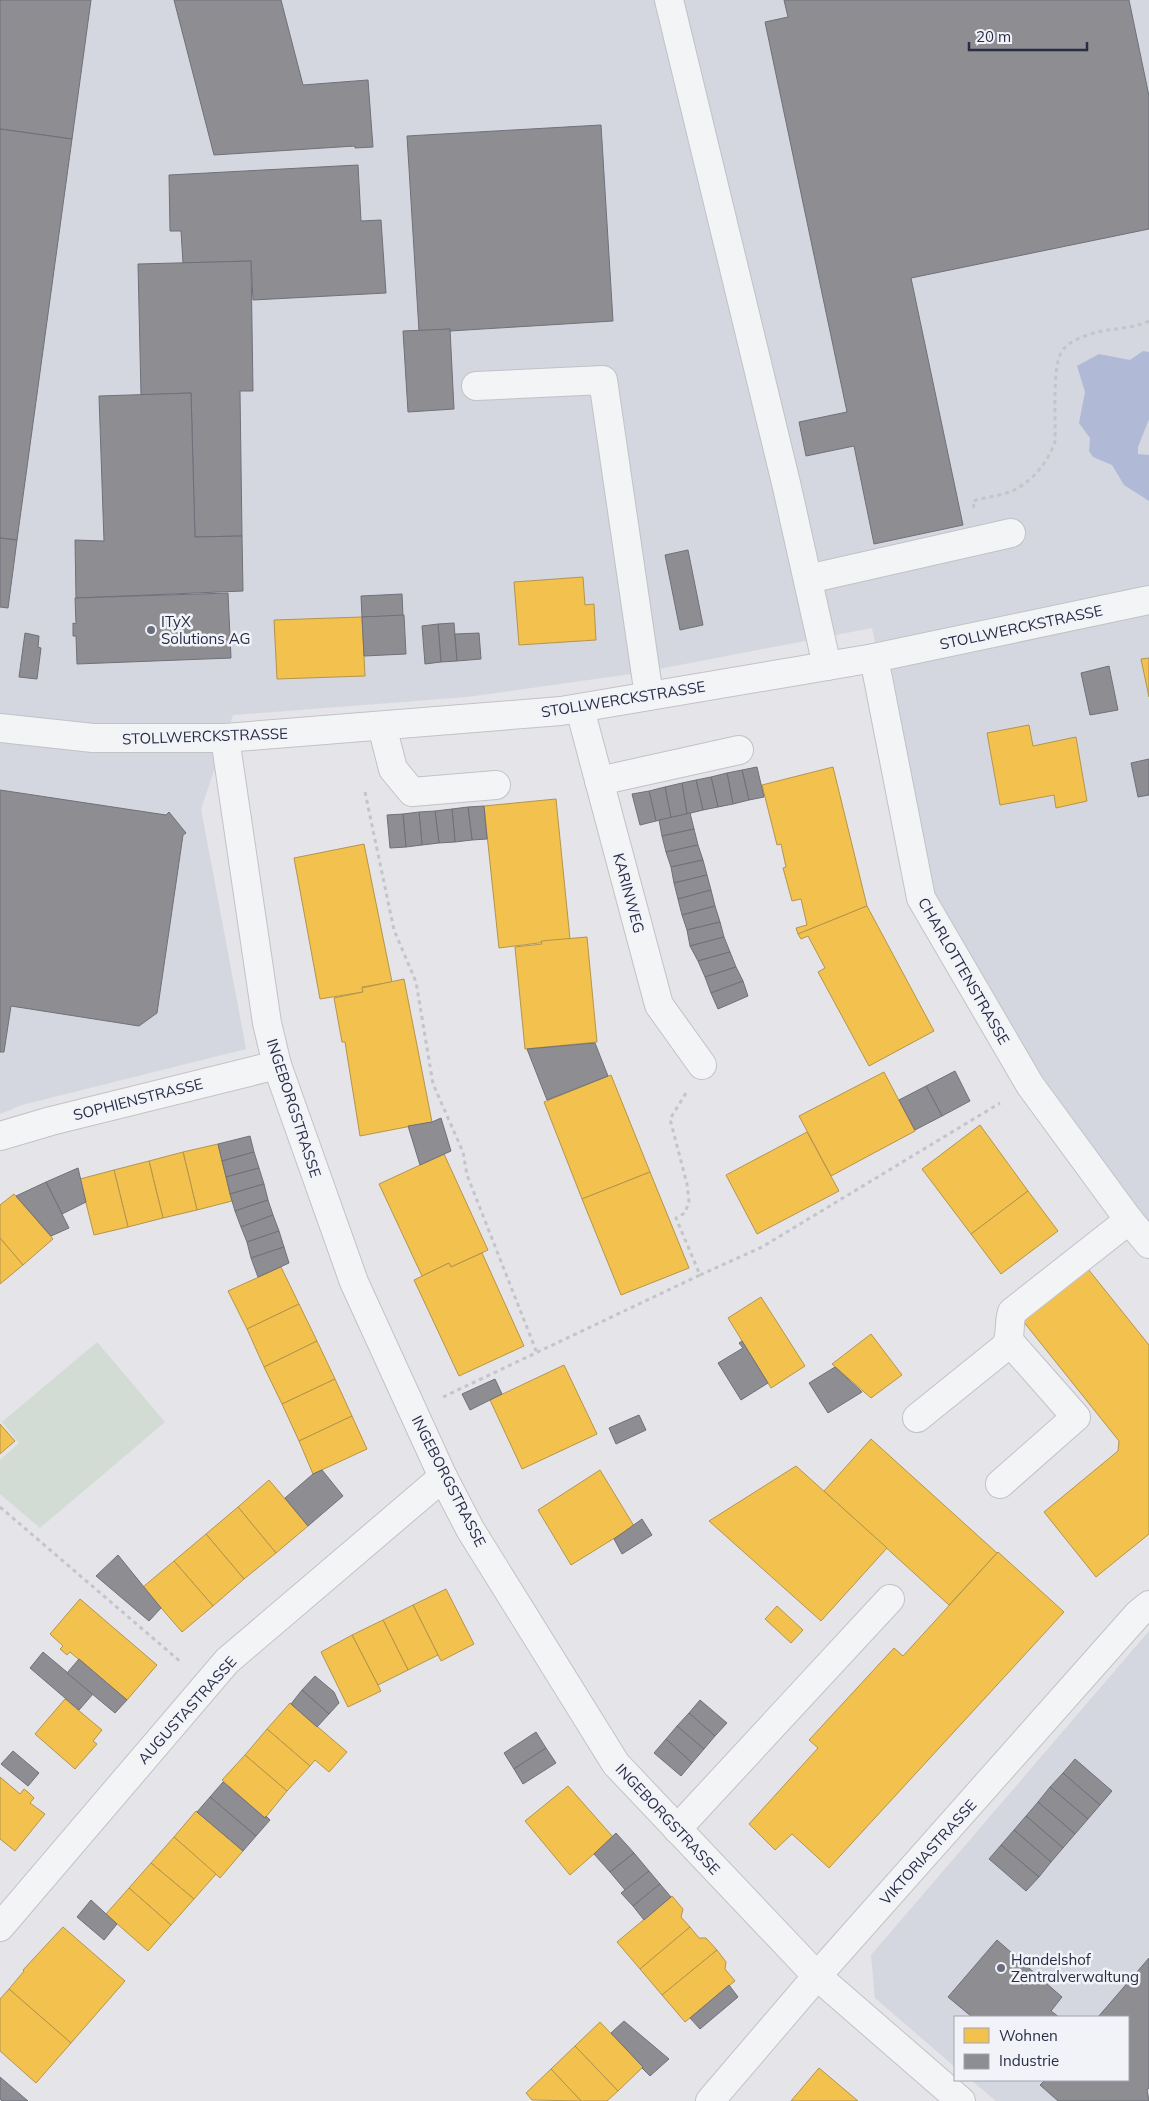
<svg xmlns="http://www.w3.org/2000/svg" width="1149" height="2101" font-family="Mulish,sans-serif">
<style>
.built{fill:#d4d7e0}
.green{fill:#d2dcd4}
.water{fill:#b0bad6}
.homes{fill:#f2c14e;stroke:#b5954b}
.industry{fill:#8d8d92;stroke:#6f707b}
.lines{fill:none;stroke-linecap:round;stroke-linejoin:round}
.minor-casing{stroke:#c2c2c7;stroke-width:30}
.path{stroke:#c4c5cb;stroke-width:3;stroke-dasharray:4 4;stroke-linecap:butt}
.minor{stroke:#f3f4f6;stroke-width:28}
.poi-dot{fill:#6a6d7e;stroke:#f2f3f8;stroke-width:2}
.labels{text-anchor:middle;dominant-baseline:central;stroke-width:5;stroke-linejoin:round;paint-order:stroke}
.poi-label{font-size:15px;fill:#282d45;stroke:#f2f3f8;text-anchor:start}
.street-label{font-size:15px;fill:#282d45;stroke:#f2f3f8}
</style>
<rect width="100%" height="100%" fill="#e4e4e9"/>
<g class="built">
<polygon points="0,0 1149,0 1149,1226 1094,1159 930,898 872,628 638,673 467,697 233,715 201,809 246,1049 22,1105 0,1114"/>
<polygon points="1149,1631 1149,2101 996,2101 971,2080 1128,2080 1128,2017 955,2017 955,2067 875,1998 871,1955"/>
</g>
<polygon class="green" points="97,1342 165,1422 40,1528 0,1494 0,1460 19,1443 2,1422"/>
<polygon class="water" points="1143,351 1149,352 1149,419 1138,447 1138,454 1149,455 1149,501 1124,485 1112,465 1093,457 1089,451 1090,438 1079,423 1085,392 1077,366 1099,354 1130,360"/>
<g class="homes">
<polygon points="583,577 585,605 594,604 596,640 519,645 514,582"/>
<polygon points="362,617 365,676 277,679 274,620"/>
<polygon points="1149,658 1149,697 1141,659"/>
<polygon points="1029,725 1033,746 1076,737 1087,801 1056,808 1054,795 1000,805 987,733"/>
<polygon points="833,767 867,906 798,934 796,928 807,925 801,899 792,901 783,868 786,867 781,844 777,845 762,785"/>
<polygon points="556,799 570,939 499,948 484,806"/>
<polygon points="364,844 392,982 362,987 363,992 320,999 294,858"/>
<polygon points="867,906 934,1031 869,1066 818,972 825,968 808,936 801,939 798,934"/>
<polygon points="587,937 597,1042 525,1049 515,947 542,944 541,941"/>
<polygon points="404,979 432,1122 360,1136 345,1042 342,1042 334,998 363,992 362,988"/>
<polygon points="884,1072 915,1131 831,1176 799,1116"/>
<polygon points="611,1075 650,1172 582,1199 544,1102"/>
<polygon points="980,1125 1028,1191 971,1234 922,1169"/>
<polygon points="807,1132 839,1191 757,1234 726,1175"/>
<polygon points="218,1144 232,1201 197,1210 183,1152"/>
<polygon points="183,1152 197,1210 163,1218 149,1161"/>
<polygon points="444,1154 488,1250 451,1267 449,1263 422,1276 379,1184"/>
<polygon points="149,1161 163,1218 128,1227 114,1170"/>
<polygon points="114,1170 128,1227 94,1235 80,1179"/>
<polygon points="650,1172 689,1268 621,1295 582,1199"/>
<polygon points="1028,1191 1058,1231 1001,1274 971,1234"/>
<polygon points="14,1194 53,1239 23,1265 0,1238 0,1205"/>
<polygon points="0,1238 23,1265 0,1284"/>
<polygon points="482,1253 524,1346 459,1376 414,1280 449,1263 451,1267"/>
<polygon points="1084,1264 1149,1345 1149,1534 1096,1577 1044,1512 1118,1451 1119,1441 1019,1316"/>
<polygon points="281,1267 299,1304 247,1329 228,1291"/>
<polygon points="761,1297 805,1366 771,1388 728,1318"/>
<polygon points="299,1304 317,1341 264,1367 247,1329"/>
<polygon points="871,1334 902,1375 871,1398 832,1364"/>
<polygon points="317,1341 335,1379 282,1404 264,1367"/>
<polygon points="564,1365 597,1434 522,1469 490,1400"/>
<polygon points="335,1379 352,1416 299,1441 282,1404"/>
<polygon points="352,1416 367,1449 313,1474 299,1441"/>
<polygon points="0,1424 15,1441 0,1454"/>
<polygon points="871,1439 997,1553 949,1605 824,1491"/>
<polygon points="796,1466 887,1548 821,1621 709,1521"/>
<polygon points="600,1470 634,1526 571,1565 538,1510"/>
<polygon points="269,1480 308,1526 276,1553 238,1507"/>
<polygon points="238,1507 276,1553 244,1579 206,1534"/>
<polygon points="206,1534 244,1579 213,1606 174,1561"/>
<polygon points="998,1552 1064,1612 829,1868 792,1834 775,1850 749,1824 818,1748 809,1740 894,1648 903,1656"/>
<polygon points="174,1561 213,1606 182,1632 143,1587"/>
<polygon points="446,1589 474,1644 441,1661 413,1605"/>
<polygon points="80,1599 157,1665 127,1700 70,1652 67,1655 60,1649 63,1646 50,1634"/>
<polygon points="413,1605 438,1655 408,1670 383,1620"/>
<polygon points="777,1606 803,1630 791,1643 765,1619"/>
<polygon points="383,1620 408,1670 378,1685 352,1635"/>
<polygon points="352,1635 381,1691 348,1707 321,1652"/>
<polygon points="65,1699 102,1730 93,1741 97,1744 75,1769 35,1734"/>
<polygon points="290,1703 347,1752 329,1772 315,1760 310,1766 267,1729"/>
<polygon points="267,1729 310,1766 287,1791 245,1755"/>
<polygon points="245,1755 287,1791 265,1818 222,1780"/>
<polygon points="0,1777 20,1794 24,1789 29,1793 34,1798 30,1803 45,1814 15,1851 0,1839"/>
<polygon points="568,1786 613,1837 570,1875 525,1821"/>
<polygon points="196,1811 243,1851 220,1878 174,1837"/>
<polygon points="174,1837 216,1874 194,1899 151,1863"/>
<polygon points="151,1863 194,1899 171,1925 129,1888"/>
<polygon points="129,1888 171,1925 148,1951 106,1914"/>
<polygon points="672,1896 683,1909 681,1917 690,1927 640,1969 617,1942"/>
<polygon points="63,1927 125,1981 71,2043 9,1989 24,1971 23,1970"/>
<polygon points="690,1927 699,1938 706,1938 717,1950 662,1995 640,1969"/>
<polygon points="717,1950 726,1962 725,1969 735,1981 685,2022 662,1995"/>
<polygon points="9,1989 71,2043 36,2083 0,2051 0,1999"/>
<polygon points="600,2022 643,2067 618,2091 575,2046"/>
<polygon points="575,2046 618,2091 607,2101 581,2101 551,2069"/>
<polygon points="819,2068 858,2101 791,2101"/>
<polygon points="551,2069 581,2101 532,2100 526,2093"/>
</g>
<g class="industry">
<polygon points="0,0 91,0 72,139 0,129"/>
<polygon points="174,0 281,0 303,85 368,80 373,147 355,148 355,146 214,155"/>
<polygon points="784,0 1129,0 1149,96 1149,229 911,278 963,525 874,544 854,446 806,456 799,422 847,412 765,22 788,17"/>
<polygon points="601,125 613,321 450,331 450,329 419,331 407,136"/>
<polygon points="0,129 72,139 17,540 0,538"/>
<polygon points="358,165 361,221 381,220 386,293 253,300 251,261 183,263 181,231 170,231 169,175"/>
<polygon points="251,261 253,391 240,391 242,536 195,537 191,393 141,395 138,264"/>
<polygon points="450,329 454,409 408,412 403,331"/>
<polygon points="191,393 195,537 242,536 243,591 76,598 75,540 104,541 99,396"/>
<polygon points="0,538 17,540 8,608 0,607"/>
<polygon points="688,550 703,625 680,630 665,555"/>
<polygon points="228,593 231,658 77,664 76,636 73,636 73,623 76,624 75,598"/>
<polygon points="402,594 403,616 362,617 361,596"/>
<polygon points="404,615 406,654 364,656 362,617"/>
<polygon points="454,623 457,661 441,662 438,624"/>
<polygon points="438,624 441,662 425,664 422,626"/>
<polygon points="25,633 39,636 38,647 41,648 37,679 19,677"/>
<polygon points="479,633 481,659 457,661 455,634"/>
<polygon points="1109,666 1118,710 1090,715 1081,673"/>
<polygon points="1149,759 1149,795 1138,797 1131,763"/>
<polygon points="757,767 764,797 749,800 742,770"/>
<polygon points="742,770 749,800 733,804 727,773"/>
<polygon points="727,773 733,804 718,807 711,777"/>
<polygon points="711,777 718,807 703,810 696,780"/>
<polygon points="696,780 703,810 687,814 682,783"/>
<polygon points="682,783 687,814 671,818 665,787"/>
<polygon points="665,787 671,818 656,821 649,791"/>
<polygon points="0,790 166,815 169,812 186,833 183,835 157,1013 139,1026 11,1006 4,1052 0,1052"/>
<polygon points="649,791 656,821 640,825 632,794"/>
<polygon points="484,806 487,839 472,840 468,807"/>
<polygon points="468,807 472,840 455,842 452,809"/>
<polygon points="452,809 455,842 439,843 435,811"/>
<polygon points="435,811 439,843 422,845 419,812"/>
<polygon points="419,812 422,845 406,847 403,814"/>
<polygon points="690,813 694,829 662,836 659,820"/>
<polygon points="403,814 406,847 390,848 387,815"/>
<polygon points="694,829 698,845 666,852 662,836"/>
<polygon points="698,845 703,860 671,867 666,852"/>
<polygon points="703,860 707,875 674,883 671,867"/>
<polygon points="707,875 711,890 678,899 674,883"/>
<polygon points="711,890 715,906 682,915 678,899"/>
<polygon points="715,906 720,922 687,930 682,915"/>
<polygon points="720,922 724,937 690,946 687,930"/>
<polygon points="724,937 730,952 698,961 690,946"/>
<polygon points="730,952 736,967 705,977 698,961"/>
<polygon points="736,967 743,981 711,993 705,977"/>
<polygon points="743,981 748,996 718,1009 711,993"/>
<polygon points="595,1043 608,1076 547,1100 527,1049"/>
<polygon points="955,1071 970,1101 942,1116 926,1086"/>
<polygon points="926,1086 942,1116 915,1130 899,1100"/>
<polygon points="441,1118 451,1151 420,1165 408,1126 432,1122"/>
<polygon points="250,1136 254,1152 222,1161 218,1144"/>
<polygon points="254,1152 259,1168 226,1177 222,1161"/>
<polygon points="78,1168 86,1202 62,1214 46,1182"/>
<polygon points="259,1168 264,1184 230,1194 226,1177"/>
<polygon points="46,1182 69,1228 51,1236 16,1196"/>
<polygon points="264,1184 268,1200 235,1211 230,1194"/>
<polygon points="268,1200 273,1215 241,1227 235,1211"/>
<polygon points="273,1215 279,1231 247,1242 241,1227"/>
<polygon points="279,1231 284,1247 251,1258 247,1242"/>
<polygon points="284,1247 289,1263 258,1277 251,1258"/>
<polygon points="742,1341 768,1383 741,1400 718,1363 743,1348 739,1343"/>
<polygon points="835,1367 862,1392 828,1413 809,1383"/>
<polygon points="495,1379 502,1394 470,1410 462,1394"/>
<polygon points="639,1415 646,1430 616,1444 609,1428"/>
<polygon points="322,1470 343,1496 308,1526 285,1498 313,1474"/>
<polygon points="642,1519 652,1535 622,1554 614,1539"/>
<polygon points="118,1555 161,1608 149,1621 96,1576"/>
<polygon points="43,1652 93,1694 79,1710 30,1668"/>
<polygon points="79,1659 127,1700 115,1713 67,1673"/>
<polygon points="315,1676 334,1692 339,1703 329,1714 302,1690"/>
<polygon points="302,1690 329,1714 317,1727 291,1704"/>
<polygon points="700,1700 727,1723 715,1736 689,1713"/>
<polygon points="689,1713 715,1736 704,1749 677,1726"/>
<polygon points="677,1726 704,1749 692,1763 666,1739"/>
<polygon points="536,1732 546,1748 514,1769 504,1753"/>
<polygon points="666,1739 692,1763 681,1776 654,1753"/>
<polygon points="546,1748 556,1763 523,1784 514,1769"/>
<polygon points="13,1751 39,1773 28,1786 1,1764"/>
<polygon points="1075,1759 1112,1791 1100,1805 1063,1773"/>
<polygon points="1063,1773 1100,1805 1088,1819 1050,1787"/>
<polygon points="223,1782 265,1818 266,1816 270,1820 256,1836 210,1797"/>
<polygon points="1050,1787 1088,1819 1075,1834 1038,1802"/>
<polygon points="210,1797 256,1836 243,1851 197,1812"/>
<polygon points="1038,1802 1075,1834 1063,1848 1026,1816"/>
<polygon points="1026,1816 1063,1848 1051,1862 1014,1830"/>
<polygon points="1014,1830 1051,1862 1039,1877 1001,1845"/>
<polygon points="616,1833 634,1853 610,1872 594,1854"/>
<polygon points="1001,1845 1039,1877 1026,1891 989,1859"/>
<polygon points="634,1853 649,1871 626,1891 610,1872"/>
<polygon points="649,1871 660,1884 633,1906 621,1893"/>
<polygon points="660,1884 671,1897 644,1920 633,1906"/>
<polygon points="91,1900 117,1924 104,1940 77,1917"/>
<polygon points="997,1940 1062,1997 1051,2011 1059,2017 972,2017 948,1997"/>
<polygon points="1149,1958 1149,2088 1147,2090 1149,2101 1058,2101 1040,2085 1045,2080 1128,2080 1128,2017 1098,2017"/>
<polygon points="729,1985 738,1997 700,2029 690,2018"/>
<polygon points="624,2021 669,2059 650,2076 642,2068 643,2067 611,2033"/>
<polygon points="0,2077 28,2101 2,2101 0,2099"/>
</g>
<g class="lines">
<defs>
<g id="minor">
<polyline points="669,0 786,483 827,666"/>
<polyline points="476,386 603,380 649,696"/>
<polyline points="808,579 1011,533"/>
<polyline points="874,658 921,898 1030,1085 1129,1220 1149,1244"/>
<polyline points="580,709 659,1005 702,1065"/>
<polyline points="382,726 393,769 412,792 496,785"/>
<polyline points="0,728 93,738 225,738 561,711 874,658 1149,600"/>
<polyline points="225,738 267,1023 277,1065 354,1282 443,1477 470,1529 616,1764 817,1976 961,2101"/>
<polyline points="599,781 739,750"/>
<polyline points="0,1136 51,1121 277,1065"/>
<path d="M 917,1418 L 1005,1347 C 1012,1337 1008,1324 1012,1312 L 1129,1220"/>
<polyline points="1000,1484 1076,1417 1009,1341"/>
<polyline points="677,1829 890,1599"/>
<polyline points="0,1927 227,1661 443,1477"/>
<polyline points="710,2101 817,1976 1138,1614 1149,1605"/>
</g>
</defs>
<use href="#minor" class="minor-casing"/>
<g class="path">
<path d="M 974,508 L 973,501 C 986,497 1000,496 1012,491 C 1032,482 1049,461 1055,441 C 1056,422 1052,368 1061,353 C 1067,341 1084,336 1097,332 C 1114,328 1132,329 1149,321"/>
<polyline points="365,792 394,930 416,982 433,1084 463,1152 467,1175 537,1353"/>
<polyline points="700,1275 762,1247 1000,1103"/>
<polyline points="443,1397 700,1275 676,1218 685,1213 689,1202 687,1184 670,1119 686,1093"/>
<polyline points="0,1507 182,1663"/>
</g>
<use href="#minor" class="minor"/>
</g>
<g class="poi-dot">
<circle cx="151" cy="630" r="5"/>
<circle cx="1001" cy="1968" r="5"/>
</g>
<g class="labels">
<g class="poi-label">
<text x="161" y="621">ITyX<tspan x="161" dy="17">Solutions AG</tspan></text>
<text x="1011" y="1959">Handelshof<tspan x="1011" dy="17">Zentralverwaltung</tspan></text>
</g>
<g class="street-label">
<text transform="translate(1021 627) rotate(-12)">STOLLWERCKSTRASSE</text>
<text transform="translate(623 699) rotate(-9)">STOLLWERCKSTRASSE</text>
<text transform="translate(205 736) rotate(-2)">STOLLWERCKSTRASSE</text>
<text transform="translate(629 893) rotate(75)">KARINWEG</text>
<text transform="translate(964 971) rotate(60)">CHARLOTTENSTRASSE</text>
<text transform="translate(138 1099) rotate(-14)">SOPHIENSTRASSE</text>
<text transform="translate(294 1108) rotate(72)">INGEBORGSTRASSE</text>
<text transform="translate(449 1481) rotate(63)">INGEBORGSTRASSE</text>
<text transform="translate(187 1710) rotate(-48)">AUGUSTASTRASSE</text>
<text transform="translate(668 1819) rotate(47)">INGEBORGSTRASSE</text>
<text transform="translate(928 1852) rotate(-48)">VIKTORIASTRASSE</text>
</g>
</g>
<rect x="954" y="2016" width="175" height="65" fill="#f2f3f8" stroke="#a1a4b0"/>
<rect x="964" y="2028" width="25" height="15" fill="#f2c14e" stroke="#a1a4b0"/>
<text x="999" y="2041" font-size="15" fill="#282d45">Wohnen</text>
<rect x="964" y="2054" width="25" height="15" fill="#8d8d92" stroke="#a1a4b0"/>
<text x="999" y="2066" font-size="15" fill="#282d45">Industrie</text>
<path d="M969 42v8h118v-8" fill="none" stroke="#282d45" stroke-width="2.5"/>
<text x="976" y="42" font-size="15" fill="#282d45" stroke="#f2f3f8" stroke-width="4" paint-order="stroke">20 m</text>
</svg>
